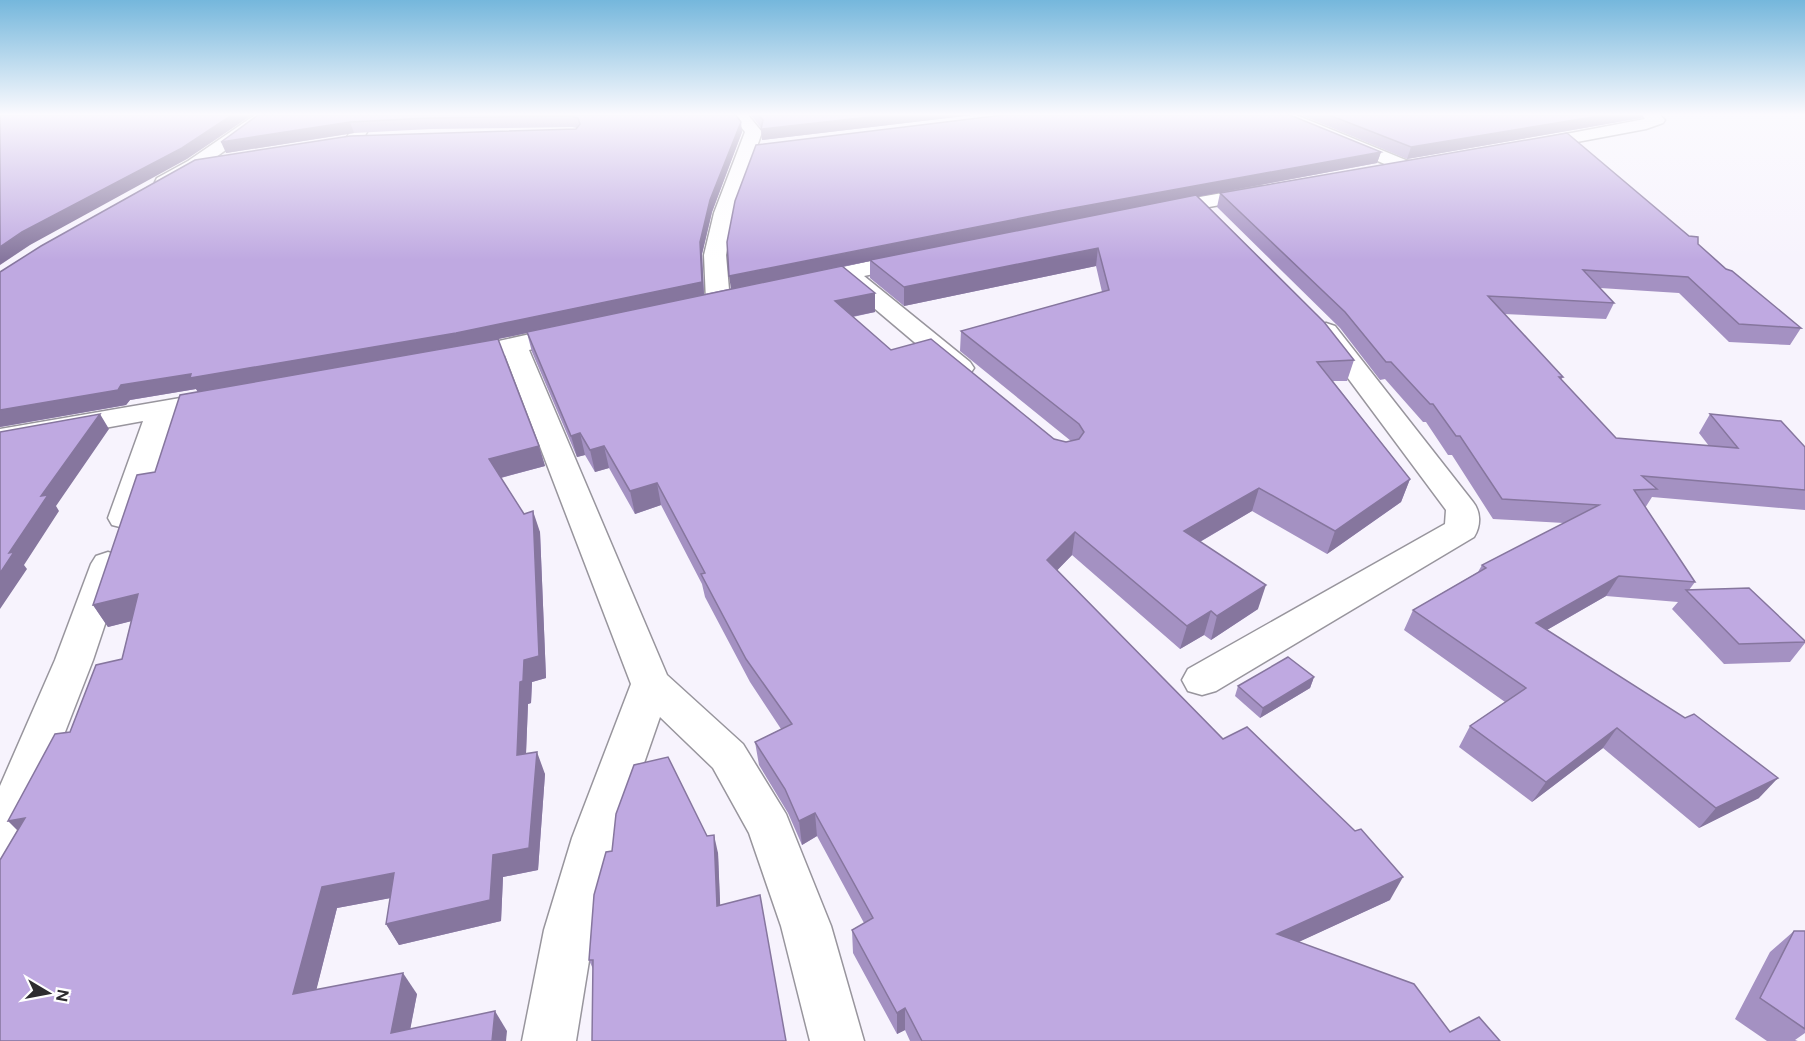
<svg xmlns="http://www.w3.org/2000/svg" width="1805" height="1041" font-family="Figtree,sans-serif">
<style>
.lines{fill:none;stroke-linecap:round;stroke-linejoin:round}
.street-casing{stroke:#98959d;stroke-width:3}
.secondary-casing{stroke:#98959d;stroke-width:3}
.street{fill:#fff;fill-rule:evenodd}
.secondary{fill:#fff;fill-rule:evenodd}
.wall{fill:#a491c2;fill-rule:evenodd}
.shaded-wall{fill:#86769e}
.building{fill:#bfa9e1;stroke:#86769e;stroke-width:1.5}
</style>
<rect width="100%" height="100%" fill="#f7f3fd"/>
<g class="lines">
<defs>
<g id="street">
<polygon points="361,115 377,115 360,144 348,144 345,140"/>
<polygon points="732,115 748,115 762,132 734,213 726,255 730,301 726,306 718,308 710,306 706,301 704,255 714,213 745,132"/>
<polygon points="1275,115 1296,115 1413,163 1416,167 1413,171 1401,171 1277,118"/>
<polygon points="1642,115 1660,115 1665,120 1663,123 1646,129 1529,151 1523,150 1520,146 1523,142 1529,141 1645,119"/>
<polygon points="1262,186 1269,188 1272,192 1269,196 1160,216 1153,214 1150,210 1153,206 1160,204"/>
<polygon points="915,252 923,254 926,259 923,264 864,276 970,362 974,368 970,374 961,376 952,374 842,281 807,288 799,286 795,281 799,276 807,274"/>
<path d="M 1326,323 L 1335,326 L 1473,502 C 1481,512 1481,526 1474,537 L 1216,691 L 1202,695 L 1188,691 L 1182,680 L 1188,669 L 1445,524 L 1446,510 L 1313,331 L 1317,326 Z"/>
<polygon points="575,324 584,327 588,332 584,337 529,350 667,675 743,744 786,814 831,926 864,1041 810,1041 781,926 749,833 713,768 660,717 618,838 594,930 576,1041 522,1041 544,930 572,838 631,684 505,355 458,366 449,364 445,358 449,352"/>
<polygon points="221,391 231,393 235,399 231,405 174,416 140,518 136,525 124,528 112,525 108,518 143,421 0,447 0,429"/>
<polygon points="108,552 120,556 125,564 93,660 23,840 16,854 0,860 0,786 55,660 91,564 96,556"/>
</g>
<polygon id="secondary" points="255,115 273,115 200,169 171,186 157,186 155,182 157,178 188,161"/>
</defs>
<use href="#street" class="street-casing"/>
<use href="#secondary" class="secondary-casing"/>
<use href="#street" class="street"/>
<use href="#secondary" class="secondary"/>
</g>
<g class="wall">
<path d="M 258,115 L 736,115 L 742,132 L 712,212 L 702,254 L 704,294 L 1381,152 L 1377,163 L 1197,197 L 1354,360 L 1347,381 L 1333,381 L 1410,479 L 1401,502 L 1327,554 L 1252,511 L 1200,542 L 1258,609 L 1211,640 L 1204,635 L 1180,649 L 1072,555 L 1057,570 L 1223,739 L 1390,900 L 1298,942 L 1450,1032 L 1500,1041 L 910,1041 L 905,1030 L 897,1034 L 853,953 L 852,930 L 864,923 L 817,836 L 802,845 L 788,813 L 759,765 L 755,742 L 781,729 L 750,682 L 705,597 L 702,584 L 661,505 L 635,514 L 609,468 L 595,472 L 585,455 L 577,457 L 532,352 L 527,333 L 498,339 L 539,446 L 545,466 L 501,478 L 524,514 L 540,532 L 546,678 L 532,682 L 531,703 L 528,704 L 526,754 L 545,774 L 538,870 L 503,877 L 501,921 L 399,945 L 386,924 L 390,898 L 337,908 L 316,990 L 417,994 L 410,1029 L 507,1031 L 0,1041 L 18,830 L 70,732 L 122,659 L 131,621 L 108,627 L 93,605 L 155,472 L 198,392 L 196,389 L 130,400 L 126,405 L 0,427 L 0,272 L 576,129 L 577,128 L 572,127 L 431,129 L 354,133 L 226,153 ZM 870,261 L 870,278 L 904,306 L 1096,266 L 1102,292 L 961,331 L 960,351 L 1071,441 L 1066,442 L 1054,439 L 891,350 L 853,317 L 875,312 L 843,267 Z"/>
<polygon points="751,115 973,115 762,140 761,128"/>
<polygon points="1301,115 1643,115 1641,118 1407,159"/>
<polygon points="1220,193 1698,244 1726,269 1801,328 1790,345 1729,342 1679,293 1600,288 1614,303 1606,319 1504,314 1563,377 1561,380 1616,438 1709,446 1699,433 1710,414 1805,447 1805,510 1652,497 1645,508 1695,582 1689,590 1805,641 1805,643 1790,662 1724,664 1672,609 1678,602 1606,596 1547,630 1759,798 1699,828 1603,748 1532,802 1459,747 1470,726 1505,702 1404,630 1413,610 1478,572 1482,565 1564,523 1493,519 1452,455 1448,455 1426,422 1423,422 1385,379 1380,380 1340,328 1217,207"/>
<polygon points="1314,677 1310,688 1260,718 1235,696 1238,686"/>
<polygon points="707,836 718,853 720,905 593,969 589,960"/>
<polygon points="1794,931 1805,931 1805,1033 1795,1040 1798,1041 1767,1041 1735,1019 1770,952"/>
</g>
<g class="shaded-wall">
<polygon points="232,115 252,115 187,159 30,245 0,265 0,247 22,232"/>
<polygon points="887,115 973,115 762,140 761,129"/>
<polygon points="1605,115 1643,115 1641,118 1407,159 1411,147"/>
<polygon points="350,122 354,133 226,153 221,142"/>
<polygon points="741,122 742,132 712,212 702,254 704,295 461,347 198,392 196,389 130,400 126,405 0,427 0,410 121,385 700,242 710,200"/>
<polygon points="1381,152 1377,163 1056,223 870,260 870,261 731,289 729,276 1057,211"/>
<polygon points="1098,248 1096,266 904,306 904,287"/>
<polygon points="875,293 875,312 835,320 835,301"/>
<polygon points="100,414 109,429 56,506 59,511 24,565 27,569 0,609 0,573 9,553 41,496"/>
<polygon points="580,433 585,455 577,457 571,436"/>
<polygon points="539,446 545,466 496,479 489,459"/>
<polygon points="604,446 609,468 595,472 590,450"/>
<polygon points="1410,479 1401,502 1327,554 1335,531"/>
<polygon points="657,483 661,505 635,514 630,491"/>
<polygon points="1259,488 1252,511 1179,554 1184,531"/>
<polygon points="533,511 540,532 546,678 532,682 531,703 528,704 525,777 517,755 520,682"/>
<polygon points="1075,532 1072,555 1045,583 1047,560"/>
<polygon points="1619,576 1606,596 1524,643 1536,623"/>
<polygon points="1266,585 1258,609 1211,640 1217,616"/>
<polygon points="138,594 152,616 108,627 93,605"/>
<polygon points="1211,611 1204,635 1180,649 1187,626"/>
<polygon points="1314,677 1310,688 1260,718 1263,708"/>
<polygon points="1617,728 1603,748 1532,802 1546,782"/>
<polygon points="537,752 545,774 538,870 503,877 501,921 399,945 386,924 493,855"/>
<polygon points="1778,778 1759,798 1699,828 1716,808"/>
<polygon points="815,813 817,836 802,845 799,821"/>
<polygon points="25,818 29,842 8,821"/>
<polygon points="714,835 718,853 721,925 717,906"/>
<polygon points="394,873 407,895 337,908 310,1015 293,994 322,887"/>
<polygon points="1403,877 1390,900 1266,957 1277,934"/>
<polygon points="403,973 417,994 408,1041 391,1033"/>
<polygon points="905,1008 905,1030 897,1034 897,1013"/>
<polygon points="495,1011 507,1031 506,1041 492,1041"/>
</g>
<g class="building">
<polygon points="0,115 232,115 182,148 22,232 0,247"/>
<polygon points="258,115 736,115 741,122 710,200 700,242 702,282 456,333 190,378 191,374 121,385 118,390 0,410 0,272 41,246 195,160 350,136 576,129 580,124 578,118 570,116 428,118 350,122 221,142"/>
<polygon points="758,115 887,115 761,129 763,120"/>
<polygon points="1003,115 1290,115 1381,152 1057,211 729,276 727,242 735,201 756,145"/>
<polygon points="1329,115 1605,115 1411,147"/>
<polygon points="1567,133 1689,236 1698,237 1698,244 1726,269 1732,271 1801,328 1739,324 1688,277 1583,270 1614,303 1488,296 1563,377 1559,377 1616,438 1738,448 1710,414 1781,421 1805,447 1805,490 1642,476 1657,489 1634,490 1695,582 1619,576 1536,623 1685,718 1694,714 1778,778 1716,808 1617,728 1546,782 1470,726 1526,688 1413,610 1486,568 1482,565 1599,505 1502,499 1460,436 1456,436 1433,404 1430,404 1391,362 1386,362 1345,312 1220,193"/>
<polygon points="1196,195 1324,322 1354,360 1317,362 1410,479 1335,531 1259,488 1184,531 1266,585 1217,616 1211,611 1187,626 1075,532 1047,560 1223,739 1247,727 1355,831 1361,829 1403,877 1277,934 1414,984 1450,1032 1479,1017 1500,1041 922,1041 905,1008 897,1013 852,930 873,918 815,813 799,821 785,789 755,742 792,724 746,659 701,574 705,573 657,483 630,491 604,446 590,450 580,433 571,436 527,332 842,266 875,293 835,301 891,350 931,339 1054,439 1066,442 1079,439 1084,432 1079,424 961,331 1109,290 1098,248 904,287 870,260"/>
<polygon points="498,339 539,446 489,459 524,514 533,511 539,656 524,660 523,681 520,682 517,755 537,752 529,848 493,855 490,900 386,924 394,873 322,887 293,994 403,973 391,1033 495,1011 492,1041 0,1041 0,860 25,818 8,821 55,734 70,732 96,665 122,659 138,594 93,605 137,475 155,472 180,395"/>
<polygon points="100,414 41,496 48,495 9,553 14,552 0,573 0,432"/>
<polygon points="1749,588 1805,641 1805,642 1739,644 1686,590"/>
<polygon points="1288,657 1314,677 1263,708 1238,686"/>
<polygon points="668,757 707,836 714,835 717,906 760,895 786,1041 592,1041 593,960 589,960 594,895 606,852 612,851 616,814 634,765"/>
<polygon points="1794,931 1805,931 1805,1029 1760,998"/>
</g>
<linearGradient id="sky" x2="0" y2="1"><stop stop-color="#75b7dc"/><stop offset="0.44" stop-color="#fbfafe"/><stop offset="1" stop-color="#fbfafe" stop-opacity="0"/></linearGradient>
<rect width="1805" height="260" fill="url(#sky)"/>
<g transform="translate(48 993) rotate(100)" stroke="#ffffff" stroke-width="4.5" paint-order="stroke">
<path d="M0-4.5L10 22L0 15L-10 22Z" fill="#2d2c2f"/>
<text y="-9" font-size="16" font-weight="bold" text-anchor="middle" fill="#2d2c2f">N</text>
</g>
</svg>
